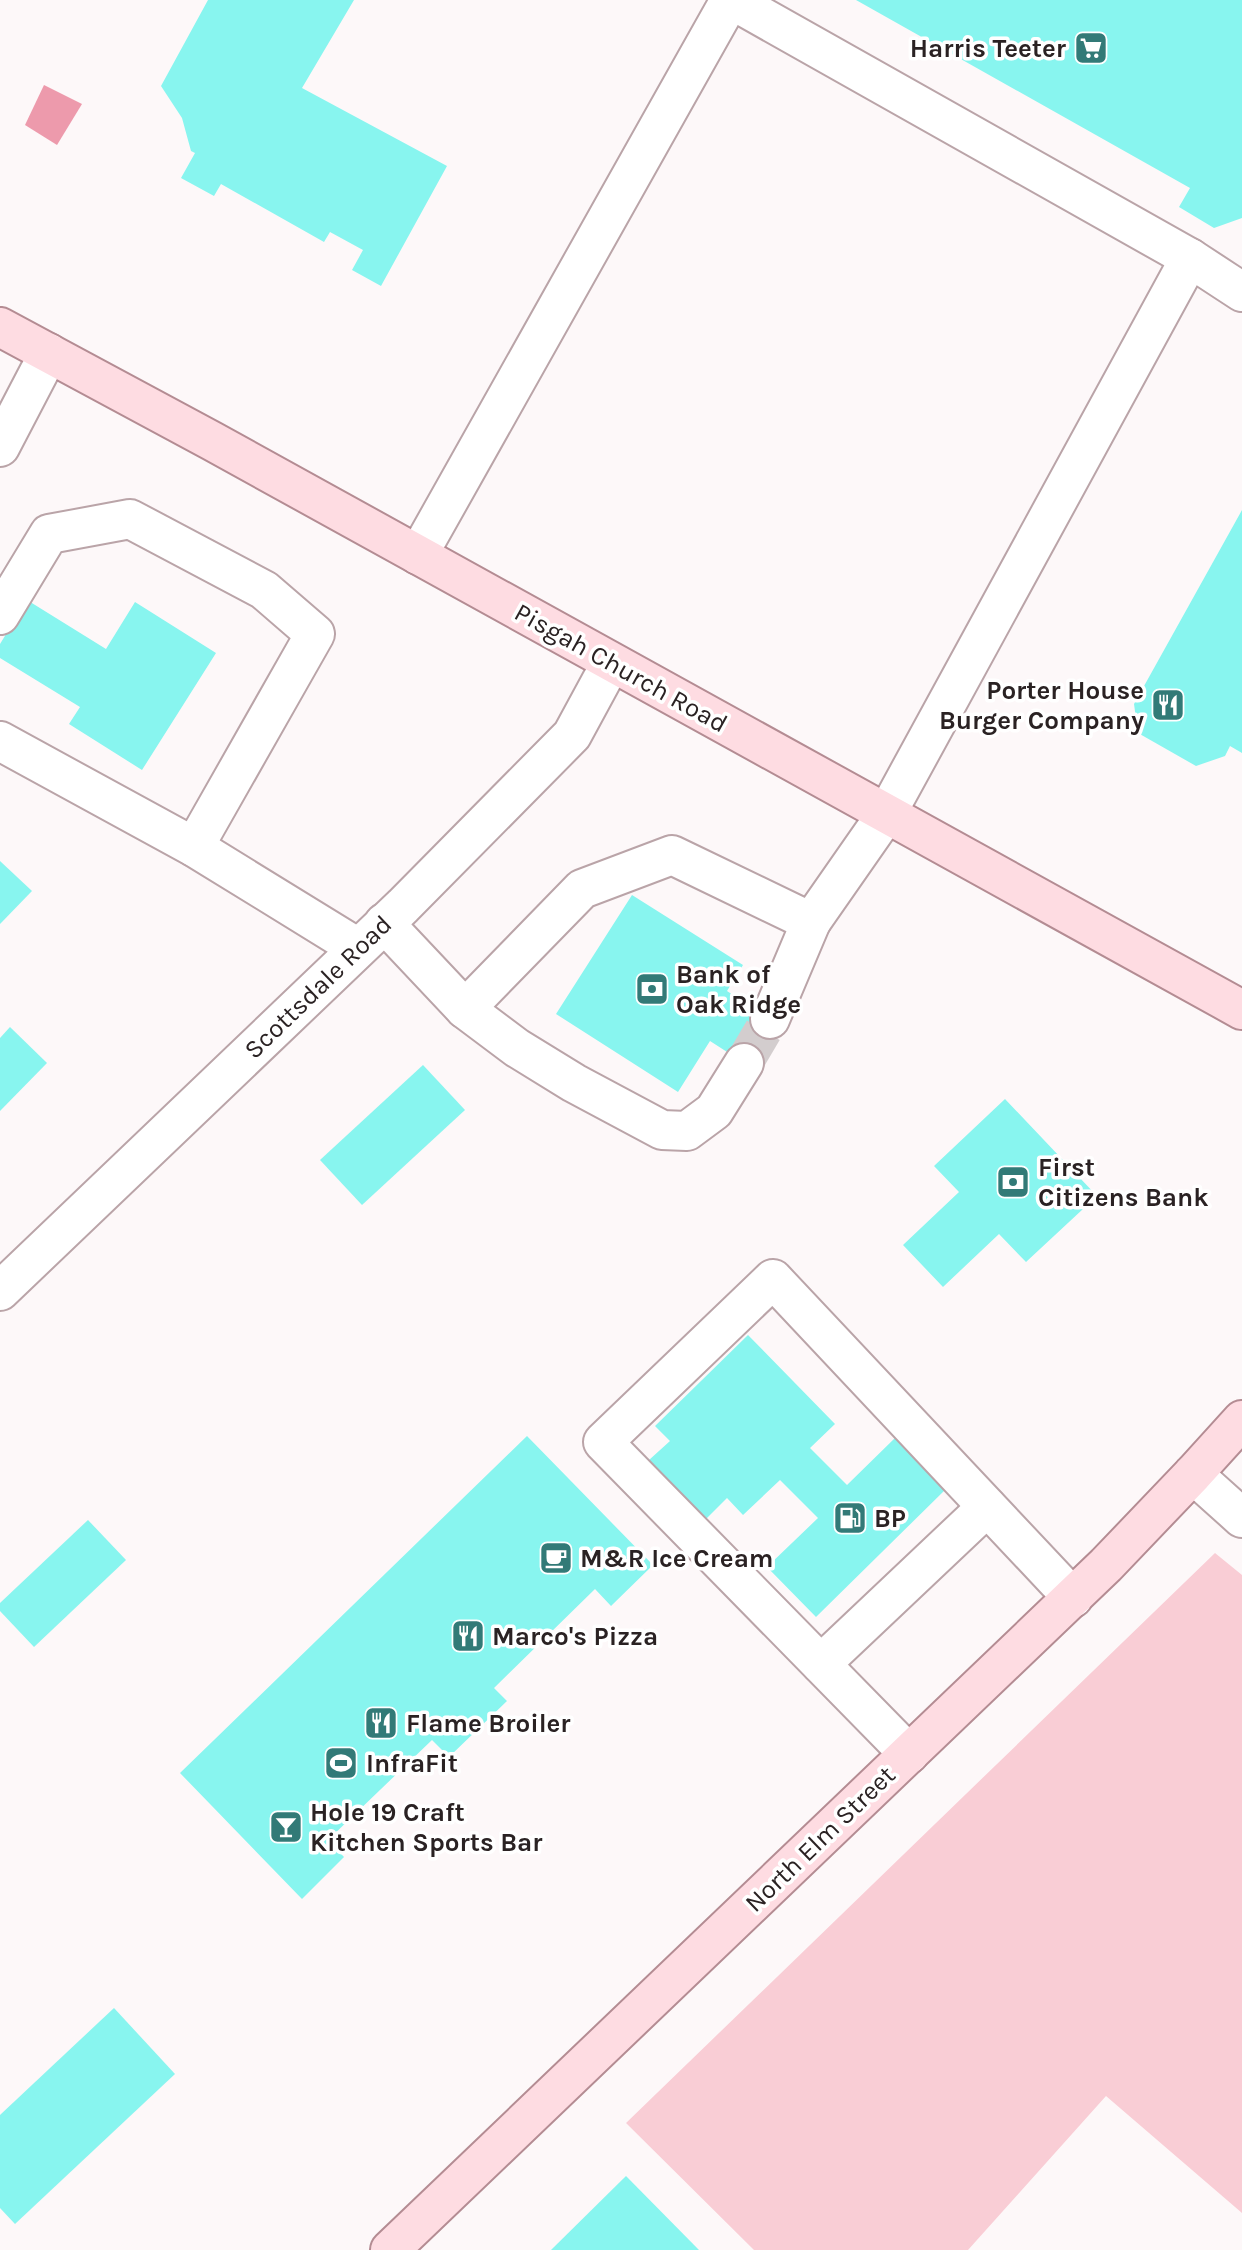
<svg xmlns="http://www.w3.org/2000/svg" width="1242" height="2250" font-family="Karla,sans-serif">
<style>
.green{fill:#f9cdd5}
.water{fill:#ed9aac}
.building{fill:#88f5ef}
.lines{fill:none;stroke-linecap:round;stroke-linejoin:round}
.minor-tunnel{stroke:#d3cdce;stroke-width:38;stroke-dasharray:38 19;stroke-linecap:butt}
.minor-casing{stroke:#baa4a8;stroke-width:42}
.major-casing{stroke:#b48c93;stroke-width:42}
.minor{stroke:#fff;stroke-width:38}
.major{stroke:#fedce2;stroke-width:38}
.labels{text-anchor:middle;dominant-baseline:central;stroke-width:7;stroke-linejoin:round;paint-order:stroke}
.poi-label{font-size:26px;font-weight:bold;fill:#2a2223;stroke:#fff;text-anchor:start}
.street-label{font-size:26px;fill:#2a2223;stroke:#fff}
</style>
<rect width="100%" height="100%" fill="#fdf8f9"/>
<polygon class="green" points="1215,1553 1242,1575 1242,2213 1106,2096 968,2250 754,2250 626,2123"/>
<polygon class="water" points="44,85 82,104 57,145 25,125"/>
<g class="building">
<polygon points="208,0 354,0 302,88 447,166 381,286 352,270 363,250 330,232 324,242 221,184 214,196 181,178 195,153 191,151 182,118 161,86"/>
<polygon points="856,0 1242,0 1242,218 1214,228 1179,207 1190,188"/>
<polygon points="1242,510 1242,753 1230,746 1225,756 1196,766 1138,733 1134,704"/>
<polygon points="27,600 106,649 135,602 216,653 142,770 69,724 80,707 0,658 0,644"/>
<polygon points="0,861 32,891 0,924"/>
<polygon points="632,895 743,965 727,991 779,1025 752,1068 710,1041 678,1092 556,1014"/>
<polygon points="10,1027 47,1063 0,1111 0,1038"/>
<polygon points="423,1065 465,1110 362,1205 320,1160"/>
<polygon points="1005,1099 1097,1196 1026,1262 999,1234 943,1287 903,1245 959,1192 934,1166"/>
<polygon points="748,1335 835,1424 810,1448 847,1485 896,1437 946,1489 816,1617 767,1567 818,1518 780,1480 743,1515 727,1498 706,1519 649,1460 670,1441 655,1426"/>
<polygon points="527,1436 653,1565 611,1606 595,1589 494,1688 507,1701 449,1757 432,1740 328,1840 344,1857 302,1899 180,1773"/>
<polygon points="88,1520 126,1560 34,1647 0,1611 0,1603"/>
<polygon points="114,2008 175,2074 15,2224 0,2208 0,2115"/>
<polygon points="626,2176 699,2250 551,2250"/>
</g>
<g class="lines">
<polyline class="minor-tunnel" points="744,1063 770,1019"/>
<defs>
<g id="minor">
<polyline points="732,0 1190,258 1242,292"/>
<polyline points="0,447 49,353"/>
<polyline points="418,555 730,0"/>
<polyline points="0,615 49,534 130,519 264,590 315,634 194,847"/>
<polyline points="0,741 194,847 358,948"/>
<polyline points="384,923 465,1009 582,889 672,855 811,922 887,813 1190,258"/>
<polyline points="465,1009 517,1048 574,1083 662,1130 687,1131 714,1111 744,1063"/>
<polyline points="770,1019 811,922"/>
<polyline points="0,1291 403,906 572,735 611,663"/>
<polyline points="1193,1474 1242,1518"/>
<polyline points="821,1664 987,1507"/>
<polyline points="909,1754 603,1442 773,1279 1073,1598"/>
</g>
<g id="major">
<polyline points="0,327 212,441 1242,1010"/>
<polyline points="390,2250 1106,1565 1193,1474 1242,1420"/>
</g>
</defs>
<use href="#minor" class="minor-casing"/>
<use href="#major" class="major-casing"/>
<use href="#minor" class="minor"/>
<use href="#major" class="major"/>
</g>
<defs>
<symbol id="supermarket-square" viewBox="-11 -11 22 22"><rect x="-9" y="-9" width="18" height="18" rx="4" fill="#327a77" stroke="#fff"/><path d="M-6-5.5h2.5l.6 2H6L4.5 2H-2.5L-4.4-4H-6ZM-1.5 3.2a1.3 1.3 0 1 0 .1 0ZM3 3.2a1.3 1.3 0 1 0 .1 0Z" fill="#fff"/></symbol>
<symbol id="restaurant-square" viewBox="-11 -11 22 22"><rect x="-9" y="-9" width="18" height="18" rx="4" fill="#327a77" stroke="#fff"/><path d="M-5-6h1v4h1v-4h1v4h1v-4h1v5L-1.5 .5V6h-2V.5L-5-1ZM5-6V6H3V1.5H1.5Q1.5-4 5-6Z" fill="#fff"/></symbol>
<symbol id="bank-square" viewBox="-11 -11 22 22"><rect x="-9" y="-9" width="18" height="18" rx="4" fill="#327a77" stroke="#fff"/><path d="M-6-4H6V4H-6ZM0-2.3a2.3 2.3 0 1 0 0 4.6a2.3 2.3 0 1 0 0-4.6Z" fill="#fff"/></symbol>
<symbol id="fuel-square" viewBox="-11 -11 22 22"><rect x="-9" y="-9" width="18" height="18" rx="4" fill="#327a77" stroke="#fff"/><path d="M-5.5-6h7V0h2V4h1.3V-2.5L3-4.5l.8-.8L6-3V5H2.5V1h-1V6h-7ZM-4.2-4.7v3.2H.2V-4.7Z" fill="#fff"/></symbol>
<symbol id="cafe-square" viewBox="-11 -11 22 22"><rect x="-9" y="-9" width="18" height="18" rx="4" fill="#327a77" stroke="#fff"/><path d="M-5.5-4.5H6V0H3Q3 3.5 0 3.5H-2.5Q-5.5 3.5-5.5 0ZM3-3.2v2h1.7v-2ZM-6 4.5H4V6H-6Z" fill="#fff"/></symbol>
<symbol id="stadium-square" viewBox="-11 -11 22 22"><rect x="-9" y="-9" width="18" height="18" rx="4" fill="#327a77" stroke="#fff"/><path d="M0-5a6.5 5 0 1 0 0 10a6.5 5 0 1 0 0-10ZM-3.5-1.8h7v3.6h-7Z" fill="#fff"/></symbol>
<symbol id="bar-square" viewBox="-11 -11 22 22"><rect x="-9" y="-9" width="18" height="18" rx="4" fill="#327a77" stroke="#fff"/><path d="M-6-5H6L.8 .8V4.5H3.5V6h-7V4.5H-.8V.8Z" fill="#fff"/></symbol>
</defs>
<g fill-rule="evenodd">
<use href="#supermarket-square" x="1072" y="29" width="38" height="38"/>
<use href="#restaurant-square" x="1149" y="686" width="38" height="38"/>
<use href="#bank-square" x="633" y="970" width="38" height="38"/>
<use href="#bank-square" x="994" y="1163" width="38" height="38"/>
<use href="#fuel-square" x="831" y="1499" width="38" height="38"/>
<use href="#cafe-square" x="537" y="1539" width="38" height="38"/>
<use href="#restaurant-square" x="449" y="1617" width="38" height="38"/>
<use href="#restaurant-square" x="362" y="1704" width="38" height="38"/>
<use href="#stadium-square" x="322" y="1744" width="38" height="38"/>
<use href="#bar-square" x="267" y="1808" width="38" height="38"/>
</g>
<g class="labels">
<g class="poi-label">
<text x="1066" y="48" text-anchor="end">Harris Teeter</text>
<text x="1144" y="690" text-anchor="end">Porter House<tspan x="1144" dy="30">Burger Company</tspan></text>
<text x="676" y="974">Bank of<tspan x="676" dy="30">Oak Ridge</tspan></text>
<text x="1038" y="1167">First<tspan x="1038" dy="30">Citizens Bank</tspan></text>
<text x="874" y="1518">BP</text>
<text x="580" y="1558">M&amp;R Ice Cream</text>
<text x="492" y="1636">Marco's Pizza</text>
<text x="406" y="1723">Flame Broiler</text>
<text x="366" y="1763">InfraFit</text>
<text x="310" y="1812">Hole 19 Craft<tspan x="310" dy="30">Kitchen Sports Bar</tspan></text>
</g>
<g class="street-label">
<text transform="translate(621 668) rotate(29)">Pisgah Church Road</text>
<text transform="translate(318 987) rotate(-44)">Scottsdale Road</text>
<text transform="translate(820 1839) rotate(-44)">North Elm Street</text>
</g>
</g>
</svg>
